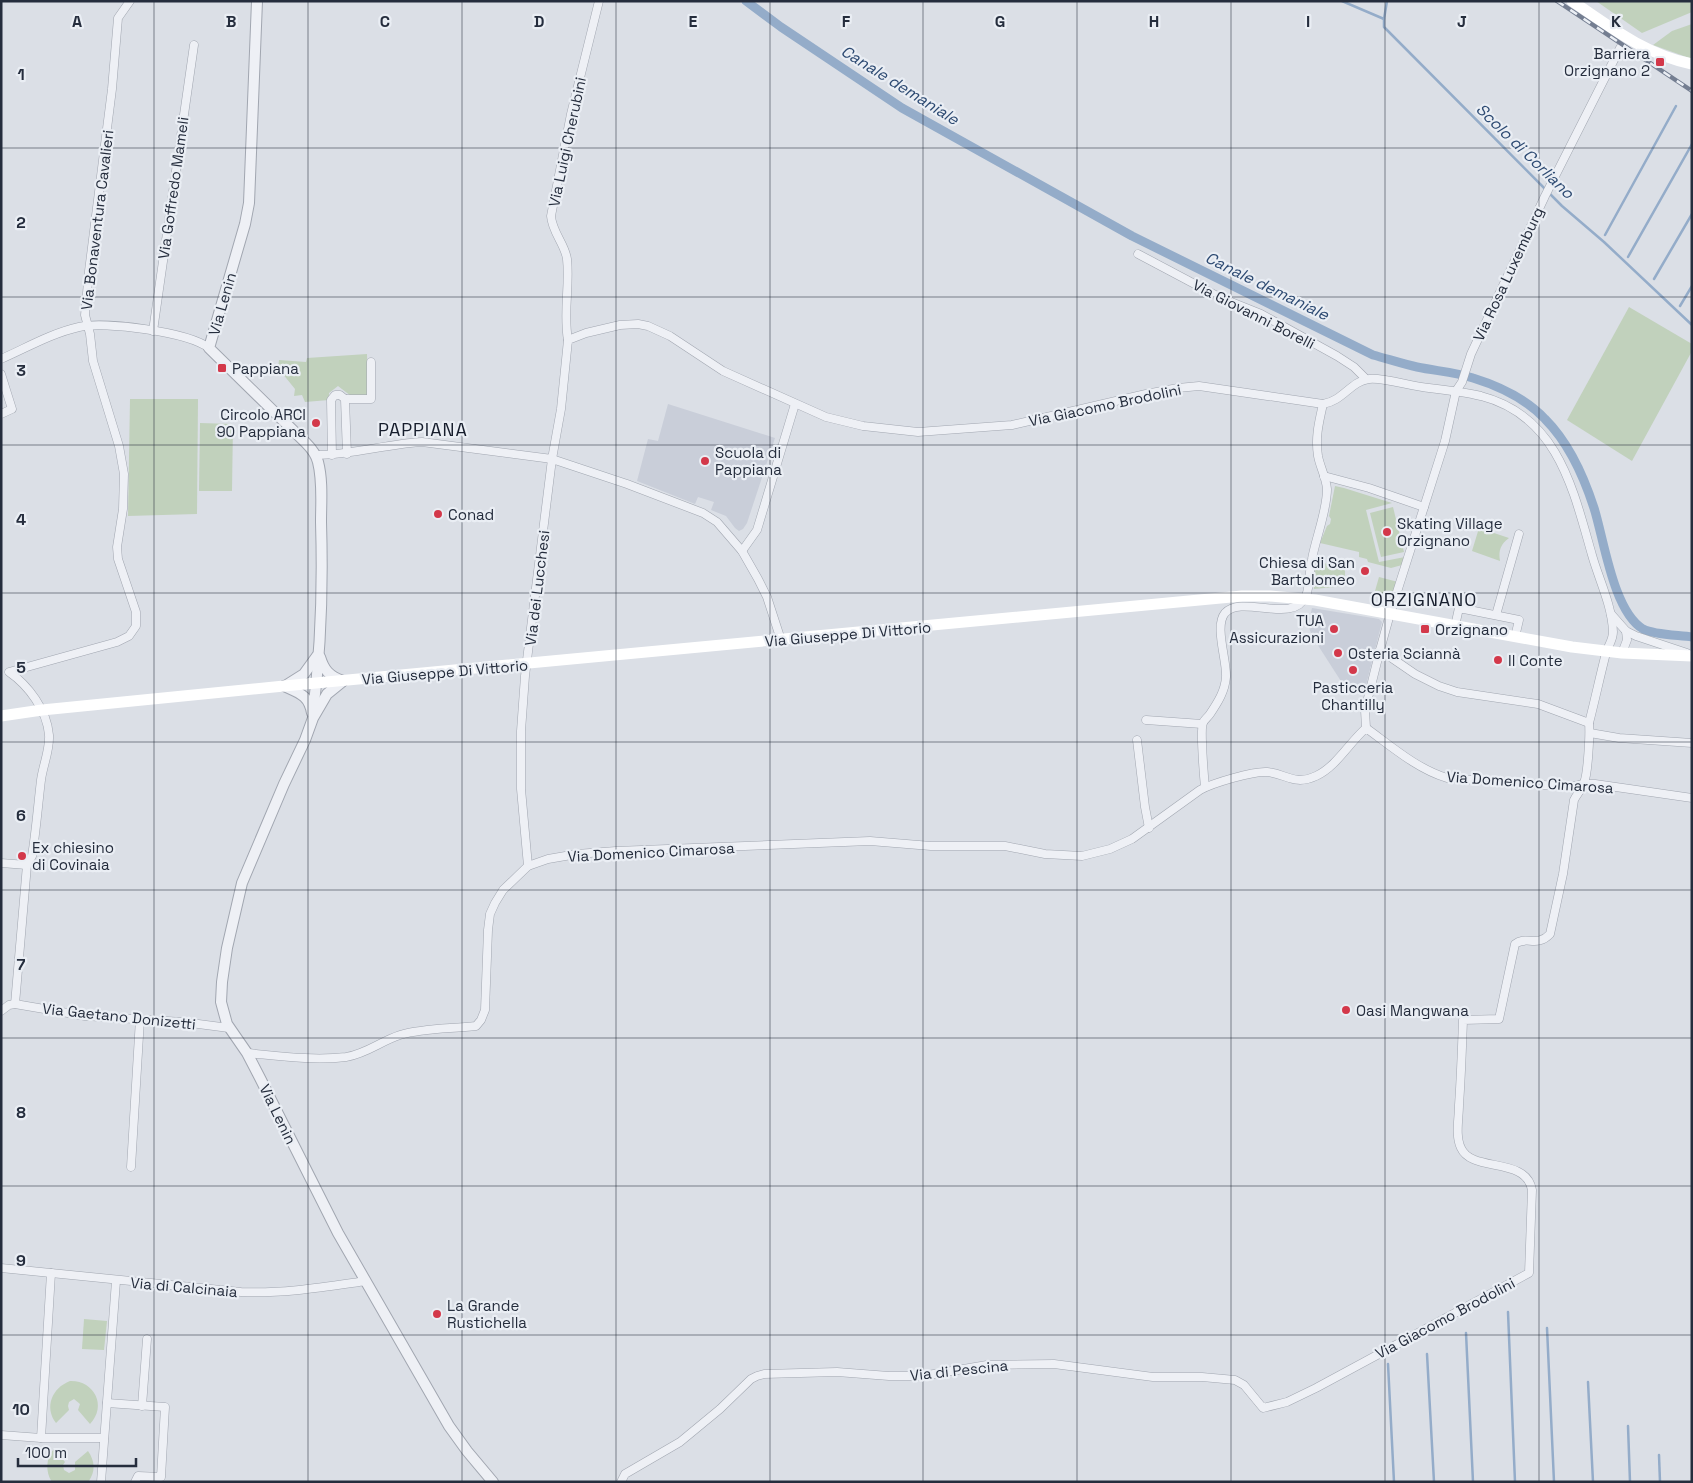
<svg xmlns="http://www.w3.org/2000/svg" width="1693" height="1483" font-family="'Space Grotesk',sans-serif">
<style>
.built{fill:#c9ced9}
.green{fill:#c1d1bc}
.lines{fill:none;stroke-linecap:round;stroke-linejoin:round}
.stream{stroke:#94acc9;stroke-width:2.5}
.canal{stroke:#94acc9;stroke-width:9}
.minor-casing{stroke:#a1a6b0;stroke-width:9}
.tertiary-casing{stroke:#a1a6b0;stroke-width:12}
.minor{stroke:#eef0f5;stroke-width:8}
.tertiary{stroke:#eef0f5;stroke-width:10}
.secondary{stroke:#fff;stroke-width:11}
.rail-casing{stroke:#747e91;stroke-width:4.5}
.rail{stroke:#eaeef4;stroke-width:2.5;stroke-dasharray:8;stroke-linecap:butt}
.grid{fill:none;stroke:#252d3d;stroke-width:1;stroke-opacity:0.55}
.poi-dot{fill:#d3384a;stroke:#eaeef4;stroke-width:2}
.labels{text-anchor:middle;dominant-baseline:central;stroke-width:4.5;stroke-linejoin:round;paint-order:stroke}
.poi-label{font-size:15px;fill:#252d3d;stroke:#eaeef4;text-anchor:start}
.street-label{font-size:15px;fill:#252d3d;stroke:#eaeef4}
.water-label{font-size:16px;font-style:italic;fill:#2d4a72;stroke:#eaeef4}
.quarter-label{font-size:18px;letter-spacing:1px;fill:#171e2d;stroke:#eaeef4}
.grid-label{font-size:16px;text-anchor:middle;font-weight:bold;fill:#252d3d;stroke:#eaeef4;stroke-width:4.5;stroke-linejoin:round;paint-order:stroke}
</style>
<rect width="100%" height="100%" fill="#dbdfe6"/>
<g class="built">
<polygon points="668,404 775,438 747,523 743,529 739,531 735,528 726,516 711,510 714,502 698,497 695,504 637,481 648,439 658,441"/>
<polygon points="1312,608 1379,619 1382,622 1364,693 1346,689 1312,636 1308,625"/>
</g>
<g class="green">
<polygon points="1596,1 1692,1 1692,12 1642,33"/>
<polygon points="1692,24 1692,59 1653,45 1672,31"/>
<polygon points="1629,307 1692,344 1692,351 1632,461 1567,420"/>
<polygon points="367,354 368,395 351,396 338,386 329,393 329,400 305,402 302,395 294,396 295,389 278,368 279,360 306,362 307,358"/>
<polygon points="130,399 198,399 197,514 128,516"/>
<polygon points="200,423 233,424 232,491 199,491"/>
<polygon points="1335,486 1344,488 1392,503 1366,510 1379,562 1405,557 1402,565 1391,568 1368,562 1367,559 1359,557 1359,552 1320,543 1327,526 1330,524 1331,519 1329,516"/>
<polygon points="1393,507 1404,552 1381,557 1370,513"/>
<path d="M 1479,528 L 1509,538 C 1501,544 1498,550 1500,561 L 1472,551 Z"/>
<polygon points="1316,560 1345,570 1345,586 1314,589 1313,583"/>
<polygon points="1379,577 1398,582 1393,597 1375,591"/>
<polygon points="84,1319 107,1321 104,1350 82,1349"/>
<path d="M 70,1381 C 93,1380 108,1405 90,1424 L 78,1410 L 80,1404 L 74,1399 L 69,1402 L 68,1406 L 69,1410 L 56,1423 C 44,1407 52,1388 70,1381 Z"/>
<path d="M 54,1449 L 65,1462 L 63,1465 L 64,1470 L 69,1473 L 75,1470 L 75,1462 L 88,1451 C 95,1461 96,1472 88,1482 L 52,1482 C 45,1472 46,1457 54,1449 Z"/>
</g>
<g class="lines">
<g class="stream">
<polyline points="1342,1 1384,19"/>
<polyline points="1387,1 1384,19 1384,27 1562,206 1604,242 1692,325"/>
<polyline points="1605,235 1676,106"/>
<polyline points="1628,257 1692,144"/>
<polyline points="1654,279 1692,214"/>
<polyline points="1680,306 1692,286"/>
<polyline points="1508,1312 1515,1482"/>
<polyline points="1547,1328 1554,1482"/>
<polyline points="1466,1333 1473,1482"/>
<polyline points="1427,1354 1434,1482"/>
<polyline points="1388,1364 1394,1482"/>
<polyline points="1588,1382 1593,1482"/>
<polyline points="1628,1426 1630,1482"/>
<polyline points="1659,1455 1660,1482"/>
</g>
<path class="canal" d="M 746,1 L 781,27 L 902,108 L 1132,236 L 1373,355 C 1388,359 1403,364 1417,367 C 1436,371 1455,372 1473,378 C 1499,386 1526,399 1545,419 C 1568,442 1584,477 1594,508 C 1604,539 1613,611 1643,629 C 1654,635 1679,635 1692,637"/>
<defs>
<g id="minor">
<polyline points="1138,254 1221,298 1261,314 1337,356 1354,367 1366,379"/>
<polyline points="153,331 194,45"/>
<path d="M 568,340 C 563,313 570,286 567,259 C 565,244 552,232 551,216 L 571,114 L 599,1"/>
<path d="M 1,359 C 26,348 52,333 79,327 C 105,321 188,332 209,348"/>
<polyline points="1,374 12,409 1,414"/>
<polyline points="345,399 371,399 371,362"/>
<path d="M 316,455 C 352,455 386,444 422,442 L 552,459 L 561,409 L 568,340 L 586,333 L 620,325 L 638,324 L 648,326 L 670,336 L 723,371 L 826,417 L 863,426 L 918,432 L 1012,425 L 1146,394 L 1178,388 L 1199,386 L 1323,404 C 1343,401 1351,381 1369,379 C 1383,377 1413,387 1429,388 C 1447,390 1464,392 1481,396 C 1558,416 1573,489 1592,555 C 1599,580 1612,605 1613,632 C 1613,640 1608,646 1606,653 C 1600,676 1595,700 1589,723 C 1590,734 1588,773 1584,783 C 1582,789 1577,794 1574,800 L 1563,874 L 1550,934 C 1537,948 1526,935 1515,944 L 1499,1019 L 1463,1020 C 1462,1049 1461,1077 1459,1105 C 1459,1118 1455,1136 1461,1148 C 1472,1173 1526,1156 1532,1190 L 1529,1273 L 1316,1388 L 1287,1402 L 1263,1408 L 1244,1385 L 1235,1380 L 1202,1377 L 1153,1377 L 1054,1364 L 987,1365 L 922,1376 L 889,1376 L 837,1372 L 764,1374 L 757,1376 L 751,1379 L 720,1409 L 680,1442 L 625,1474 L 621,1482"/>
<polyline points="332,455 331,400 335,395 340,395 345,399 347,454"/>
<polyline points="1324,476 1369,488 1424,507"/>
<polyline points="742,551 757,530 795,404"/>
<polyline points="1611,614 1626,631 1636,636 1687,653"/>
<polyline points="1496,615 1519,534"/>
<polyline points="1455,626 1459,608 1519,620 1515,637"/>
<polyline points="1622,653 1627,640 1626,631"/>
<polyline points="1146,720 1202,724"/>
<polyline points="1589,723 1538,704 1457,692 1439,686 1415,674 1380,650 1390,614 1445,441 1456,391 1462,382 1471,354 1545,196 1620,48"/>
<polyline points="1366,728 1365,710 1380,650"/>
<polyline points="1590,733 1619,738 1692,743"/>
<polyline points="1137,740 1145,807 1149,828"/>
<path d="M 1205,787 C 1204,777 1200,729 1203,723 C 1204,720 1208,717 1210,714 C 1218,702 1225,691 1226,677 C 1227,660 1214,626 1225,613 C 1242,594 1293,625 1306,596 C 1310,586 1309,571 1312,559 C 1316,537 1327,511 1327,489 C 1326,477 1320,467 1318,456 C 1315,437 1319,422 1323,404"/>
<polyline points="1,863 27,865"/>
<polyline points="528,866 521,789 521,731 525,676 552,459 627,484 703,513 717,522 742,551 758,579 767,597 781,640"/>
<path d="M 15,1004 L 27,865 L 32,856 C 36,831 38,805 41,780 C 43,765 50,750 49,735 C 47,710 28,685 9,672 L 117,642 L 129,636 L 136,626 L 136,612 L 118,559 L 117,547 L 123,509 L 124,474 L 119,446 L 93,361 L 90,334 L 85,315 L 89,271 L 112,89 L 118,18 L 130,1"/>
<polyline points="1,1011 9,1005 15,1004 85,1016 183,1022 229,1028"/>
<path d="M 247,1053 C 279,1056 313,1061 346,1057 C 366,1054 381,1041 400,1035 C 424,1028 450,1029 476,1026 L 481,1020 L 485,1010 L 488,930 L 490,914 L 495,903 L 503,890 L 528,866 L 548,859 L 577,854 L 616,851 L 870,841 L 931,846 L 1005,846 L 1045,854 L 1082,856 L 1110,849 L 1132,839 L 1200,790 C 1213,783 1253,771 1267,772 C 1287,774 1294,786 1316,776 C 1336,767 1349,743 1366,728 C 1391,746 1417,769 1447,778 L 1570,787 L 1584,784 L 1595,784 L 1692,798"/>
<polyline points="131,1167 140,1019"/>
<path d="M 1,1268 L 241,1292 C 283,1294 324,1287 366,1281"/>
<polyline points="107,1403 165,1407 161,1477 138,1476 135,1482"/>
<polyline points="142,1406 147,1339"/>
<polyline points="1,1435 41,1438 104,1438"/>
<polyline points="41,1438 51,1273"/>
<polyline points="101,1482 116,1281"/>
</g>
<g id="tertiary">
<path d="M 257,1 L 249,203 L 245,224 L 209,348 L 306,443 C 311,448 316,454 318,462 C 323,481 321,503 321,522 C 323,586 321,649 313,712"/>
<path d="M 320,657 C 324,670 329,676 343,681"/>
<polyline points="343,681 327,694 313,718 305,740 284,784 242,883 227,948 222,982 221,1002 227,1024 247,1053 260,1078 338,1233 449,1426 467,1451 493,1482"/>
<path d="M 284,686 C 299,693 309,695 312,713"/>
<polyline points="285,686 304,674 317,656"/>
</g>
</defs>
<use href="#minor" class="minor-casing"/>
<use href="#tertiary" class="tertiary-casing"/>
<use href="#minor" class="minor"/>
<use href="#tertiary" class="tertiary"/>
<g class="secondary">
<path d="M 1572,1 C 1610,27 1646,55 1692,64"/>
<polyline points="1,716 42,710 284,686 1242,596 1270,596 1315,600 1572,647 1622,653 1692,656"/>
</g>
<defs>
<polyline id="rail" points="1557,1 1692,91"/>
</defs>
<use href="#rail" class="rail-casing"/>
<use href="#rail" class="rail"/>
</g>
<path class="grid" d="M 154,1 L 154,1482M 308,1 L 308,1482M 462,1 L 462,1482M 616,1 L 616,1482M 770,1 L 770,1482M 923,1 L 923,1482M 1077,1 L 1077,1482M 1231,1 L 1231,1482M 1385,1 L 1385,1482M 1539,1 L 1539,1482M 1,148 L 1692,148M 1,297 L 1692,297M 1,445 L 1692,445M 1,593 L 1692,593M 1,742 L 1692,742M 1,890 L 1692,890M 1,1038 L 1692,1038M 1,1186 L 1692,1186M 1,1335 L 1692,1335"/>
<g class="poi-dot">
<rect x="1655" y="57" width="10" height="10" rx="2.5"/>
<rect x="217" y="363" width="10" height="10" rx="2.5"/>
<circle cx="316" cy="423" r="5"/>
<circle cx="705" cy="461" r="5"/>
<circle cx="438" cy="514" r="5"/>
<circle cx="1387" cy="532" r="5"/>
<circle cx="1365" cy="571" r="5"/>
<circle cx="1334" cy="629" r="5"/>
<rect x="1420" y="624" width="10" height="10" rx="2.5"/>
<circle cx="1338" cy="653" r="5"/>
<circle cx="1498" cy="660" r="5"/>
<circle cx="1353" cy="670" r="5"/>
<circle cx="22" cy="856" r="5"/>
<circle cx="1346" cy="1010" r="5"/>
<circle cx="437" cy="1314" r="5"/>
</g>
<g class="labels">
<g class="poi-label">
<text x="1650" y="53" text-anchor="end">Barriera<tspan x="1650" dy="17">Orzignano 2</tspan></text>
<text x="232" y="368">Pappiana</text>
<text x="306" y="414" text-anchor="end">Circolo ARCI<tspan x="306" dy="17">90 Pappiana</tspan></text>
<text x="715" y="452">Scuola di<tspan x="715" dy="17">Pappiana</tspan></text>
<text x="448" y="514">Conad</text>
<text x="1397" y="523">Skating Village<tspan x="1397" dy="17">Orzignano</tspan></text>
<text x="1355" y="562" text-anchor="end">Chiesa di San<tspan x="1355" dy="17">Bartolomeo</tspan></text>
<text x="1324" y="620" text-anchor="end">TUA<tspan x="1324" dy="17">Assicurazioni</tspan></text>
<text x="1435" y="629">Orzignano</text>
<text x="1348" y="653">Osteria Sciannà</text>
<text x="1508" y="660">Il Conte</text>
<text x="1353" y="687" text-anchor="middle">Pasticceria<tspan x="1353" dy="17">Chantilly</tspan></text>
<text x="32" y="847">Ex chiesino<tspan x="32" dy="17">di Covinaia</tspan></text>
<text x="1356" y="1010">Oasi Mangwana</text>
<text x="447" y="1305">La Grande<tspan x="447" dy="17">Rustichella</tspan></text>
</g>
<g class="street-label">
<text transform="translate(567 142) rotate(-78)">Via Luigi Cherubini</text>
<text transform="translate(173 188) rotate(-82)">Via Goffredo Mameli</text>
<text transform="translate(97 220) rotate(-83)">Via Bonaventura Cavalieri</text>
<text transform="translate(1508 274) rotate(-65)">Via Rosa Luxemburg</text>
<text transform="translate(222 304) rotate(-74)">Via Lenin</text>
<text transform="translate(1254 314) rotate(27)">Via Giovanni Borelli</text>
<text transform="translate(1105 405) rotate(-12)">Via Giacomo Brodolini</text>
<text transform="translate(537 588) rotate(-83)">Via dei Lucchesi</text>
<text transform="translate(848 634) rotate(-5)">Via Giuseppe Di Vittorio</text>
<text transform="translate(445 672) rotate(-5)">Via Giuseppe Di Vittorio</text>
<text transform="translate(1530 782) rotate(4)">Via Domenico Cimarosa</text>
<text transform="translate(651 852) rotate(-3)">Via Domenico Cimarosa</text>
<text transform="translate(119 1016) rotate(6)">Via Gaetano Donizetti</text>
<text transform="translate(278 1114) rotate(64)">Via Lenin</text>
<text transform="translate(184 1287) rotate(5)">Via di Calcinaia</text>
<text transform="translate(1445 1318) rotate(-28)">Via Giacomo Brodolini</text>
<text transform="translate(959 1370) rotate(-6)">Via di Pescina</text>
</g>
<g class="water-label">
<text transform="translate(900 85) rotate(32)">Canale demaniale</text>
<text transform="translate(1525 151) rotate(44)">Scolo di Corliano</text>
<text transform="translate(1267 286) rotate(26)">Canale demaniale</text>
</g>
<g class="quarter-label">
<text x="423" y="429">PAPPIANA</text>
<text x="1424" y="599">ORZIGNANO</text>
</g>
</g>
<g class="grid-label">
<text x="77" y="27">A</text>
<text x="231" y="27">B</text>
<text x="385" y="27">C</text>
<text x="539" y="27">D</text>
<text x="693" y="27">E</text>
<text x="846" y="27">F</text>
<text x="1000" y="27">G</text>
<text x="1154" y="27">H</text>
<text x="1308" y="27">I</text>
<text x="1462" y="27">J</text>
<text x="1616" y="27">K</text>
<text x="21" y="80">1</text>
<text x="21" y="228">2</text>
<text x="21" y="376">3</text>
<text x="21" y="525">4</text>
<text x="21" y="673">5</text>
<text x="21" y="821">6</text>
<text x="21" y="970">7</text>
<text x="21" y="1118">8</text>
<text x="21" y="1266">9</text>
<text x="21" y="1415">10</text>
</g>
<rect width="1693" height="1483" fill="none" stroke="#252d3d" stroke-width="5"/>
<path d="M18 1458v8h118v-8" fill="none" stroke="#252d3d" stroke-width="2.5"/>
<text x="25" y="1458" font-size="15" fill="#252d3d" stroke="#eaeef4" stroke-width="4" paint-order="stroke">100 m</text>
</svg>
